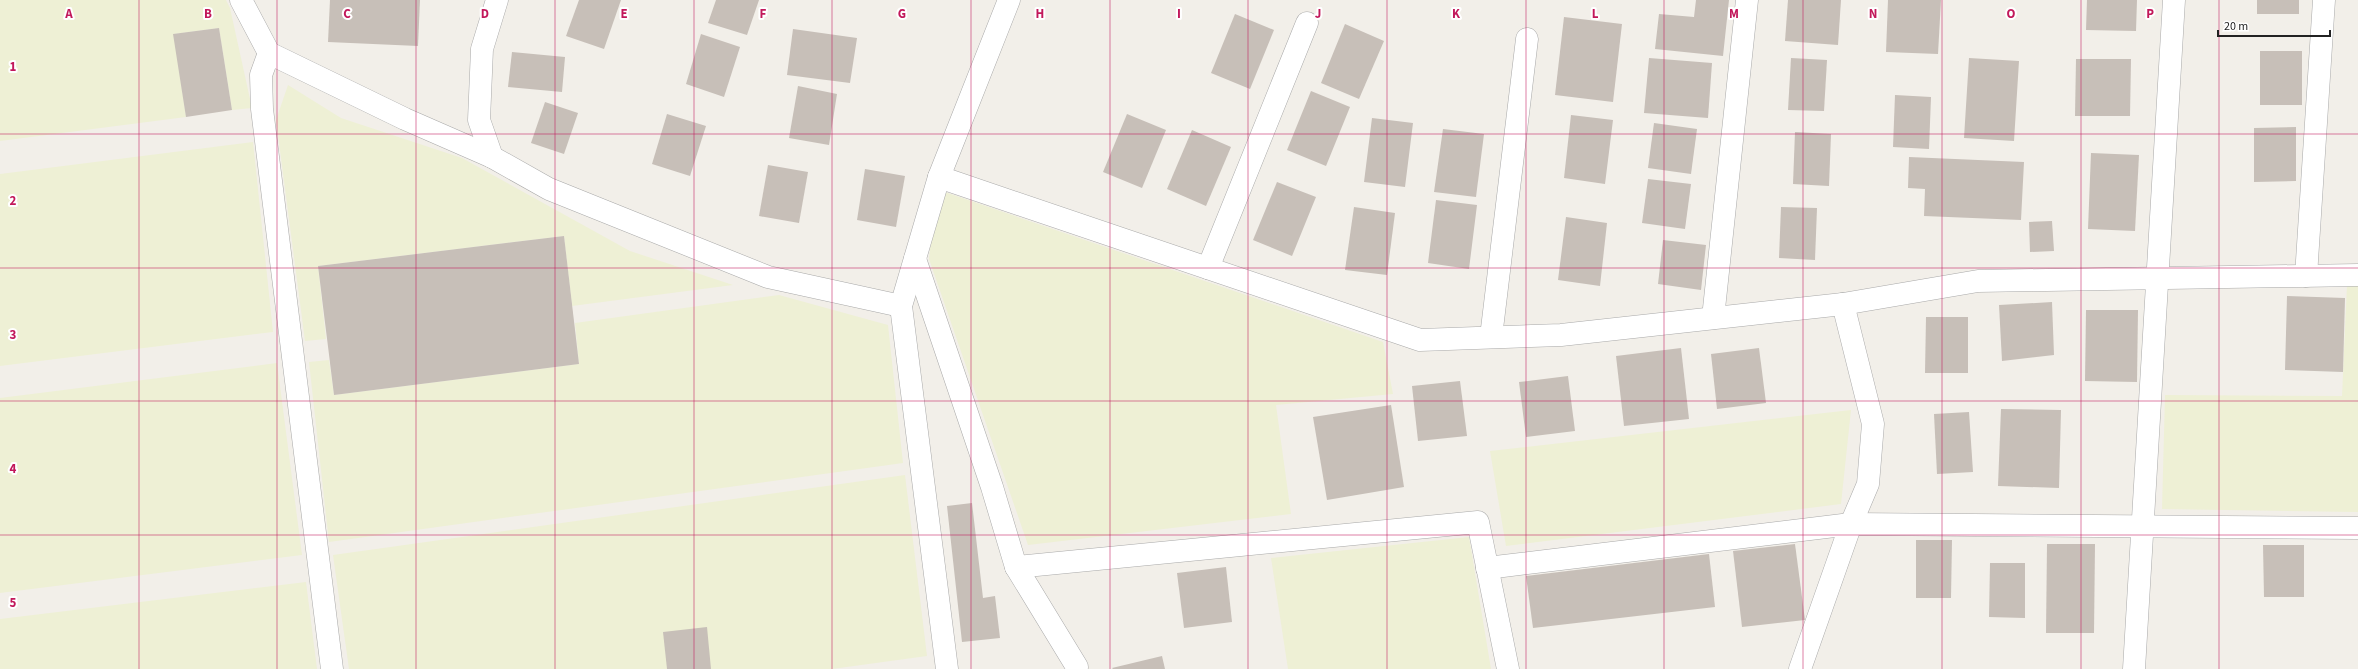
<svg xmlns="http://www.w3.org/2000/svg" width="2358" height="669" font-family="'Source Sans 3',sans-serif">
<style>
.farmland{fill:#eef0d5}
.building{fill:#c7bfb8}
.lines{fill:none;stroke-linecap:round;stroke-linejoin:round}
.minor-casing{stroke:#a9a9a9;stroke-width:23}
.minor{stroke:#fff;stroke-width:22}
.grid{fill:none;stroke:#c2185b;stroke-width:1;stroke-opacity:0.55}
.grid-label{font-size:13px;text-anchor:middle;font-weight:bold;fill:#c2185b;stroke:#fff;stroke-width:4;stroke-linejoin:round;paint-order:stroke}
</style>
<rect width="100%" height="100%" fill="#f2efe9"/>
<g class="farmland">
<polygon points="0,0 226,0 230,8 252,108 232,110 219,28 174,34 186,117 0,141"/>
<polygon points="288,85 341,118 462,158 630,251 733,285 572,306 564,236 318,266 326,339 305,341 276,120"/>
<polygon points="253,142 273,332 0,366 0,174"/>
<polygon points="936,189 1383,342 1393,394 1276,405 1291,514 1028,545 929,259"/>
<polygon points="2347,285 2358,285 2358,512 2162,509 2165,395 2342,396"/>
<polygon points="779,295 888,325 903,463 329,542 309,362 329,360 334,395 579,364 575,323"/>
<polygon points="277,363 302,555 0,593 0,398"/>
<polygon points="1851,410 1841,504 1506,546 1490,451"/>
<polygon points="905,475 927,656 832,669 349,669 333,555"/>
<polygon points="1469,537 1491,669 1288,669 1271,558"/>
<polygon points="306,582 317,669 0,669 0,619"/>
</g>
<g class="building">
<polygon points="330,0 420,0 418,46 328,42"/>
<polygon points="579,0 621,0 604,49 566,36"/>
<polygon points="716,0 759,0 747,35 708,23"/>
<polygon points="1696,0 1729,0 1723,56 1655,49 1659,14 1694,17"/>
<polygon points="1788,0 1841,0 1838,45 1785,41"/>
<polygon points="1888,0 1941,0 1938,54 1886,52"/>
<polygon points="2087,0 2137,0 2136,31 2086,30"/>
<rect x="2257" y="0" width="42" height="14"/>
<polygon points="1235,14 1274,30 1250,89 1211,73"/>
<polygon points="1564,17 1622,24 1613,102 1555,95"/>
<polygon points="1345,24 1384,41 1359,99 1321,83"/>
<polygon points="219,28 232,110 186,117 173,34"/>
<polygon points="793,29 857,38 850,83 787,75"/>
<polygon points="701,34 740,47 724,97 686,84"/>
<rect x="2260" y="51" width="42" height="54"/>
<polygon points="512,52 565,57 562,92 508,87"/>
<polygon points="1649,58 1712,63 1708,118 1644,113"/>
<polygon points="1791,58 1827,60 1824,111 1788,110"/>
<polygon points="1969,58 2019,61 2014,141 1964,138"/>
<polygon points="2076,59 2131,59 2130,116 2075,116"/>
<polygon points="798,86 837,94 829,145 789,138"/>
<polygon points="1311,91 1350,107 1326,166 1287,150"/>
<polygon points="1895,95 1931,97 1929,149 1893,147"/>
<polygon points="545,102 578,113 564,154 531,143"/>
<polygon points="667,114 706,126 690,176 652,164"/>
<polygon points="1127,114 1166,130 1142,188 1103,172"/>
<polygon points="1571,115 1613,120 1605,184 1564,178"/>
<polygon points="1372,118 1413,123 1405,187 1364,182"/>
<polygon points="1654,123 1697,129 1691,174 1648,168"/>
<polygon points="2296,127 2296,181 2254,182 2254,128"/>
<polygon points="1443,129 1484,134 1476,197 1434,192"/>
<polygon points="1192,130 1231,147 1206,206 1167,189"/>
<polygon points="1795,132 1831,134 1829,186 1793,184"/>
<polygon points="2091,153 2139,155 2135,231 2088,229"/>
<polygon points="1909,157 2024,162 2021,220 1924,216 1925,189 1908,188"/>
<polygon points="768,165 808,172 799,223 759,216"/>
<polygon points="865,169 905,176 896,227 857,220"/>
<polygon points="1648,179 1691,184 1685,229 1642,223"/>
<polygon points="1277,182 1316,197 1292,256 1253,240"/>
<polygon points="1436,200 1477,205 1469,269 1428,263"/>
<polygon points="1354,207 1395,213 1387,275 1345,270"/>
<polygon points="1781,207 1817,208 1815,260 1779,258"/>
<polygon points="1566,217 1607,223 1600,286 1558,280"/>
<polygon points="2052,221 2054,251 2030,252 2029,222"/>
<polygon points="564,236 579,364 334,395 318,266"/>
<polygon points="1663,240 1706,245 1701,290 1658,284"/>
<polygon points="2287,296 2345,298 2343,372 2285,370"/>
<polygon points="2052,302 2054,355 2002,361 1999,305"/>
<polygon points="2086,310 2138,310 2137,382 2085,381"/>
<polygon points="1926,317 1968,317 1968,373 1925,373"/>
<polygon points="1681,348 1689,419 1624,426 1616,356"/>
<polygon points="1759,348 1766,403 1717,409 1711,354"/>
<polygon points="1568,376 1575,431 1526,437 1519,382"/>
<polygon points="1460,381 1467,436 1418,441 1412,386"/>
<polygon points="1391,405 1404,487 1327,500 1313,417"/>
<polygon points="2001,409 2061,410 2059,488 1998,486"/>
<polygon points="1969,412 1973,472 1937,474 1934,414"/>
<polygon points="972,503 983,598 995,596 1000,638 962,642 947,506"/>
<polygon points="1916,540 1952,540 1951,598 1916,598"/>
<polygon points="1795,544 1805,620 1742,627 1733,551"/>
<polygon points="2047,544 2095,544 2094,633 2046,633"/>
<polygon points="2263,545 2304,545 2304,597 2264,597"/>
<polygon points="1709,554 1715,607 1533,628 1526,576"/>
<polygon points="1990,563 2025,563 2025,618 1989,617"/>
<polygon points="1226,567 1232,622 1184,628 1177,573"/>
<polygon points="707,627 711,669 667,669 663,632"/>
<polygon points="1162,656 1165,669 1113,669 1112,668"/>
</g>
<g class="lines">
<defs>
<g id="minor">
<polyline points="241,0 269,53 405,119 492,157 549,189 768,277 901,306"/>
<polyline points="269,53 261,75 262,109 332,669"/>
<polyline points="492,157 479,120 482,49 497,0"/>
<polyline points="939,177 1420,340 1561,335 1843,304 1978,281 2358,275"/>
<polyline points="915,259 992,487 1016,567 1077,667"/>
<polyline points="1208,268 1307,23"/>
<polyline points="2306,276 2324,0"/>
<polyline points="1713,318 1747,0"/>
<polyline points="1491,337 1527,39"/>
<polyline points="1016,567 1478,522 1508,669"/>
<polyline points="1487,568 1851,524 2358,528"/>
<polyline points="947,669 901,306 939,177 1009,0"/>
<polyline points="1800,669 1851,524 1868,484 1873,424 1843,304"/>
<polyline points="2134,669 2174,0"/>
</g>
</defs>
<use href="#minor" class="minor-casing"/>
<use href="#minor" class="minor"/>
</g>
<path class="grid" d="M 139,0 L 139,669M 277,0 L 277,669M 416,0 L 416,669M 555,0 L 555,669M 694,0 L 694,669M 832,0 L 832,669M 971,0 L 971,669M 1110,0 L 1110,669M 1248,0 L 1248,669M 1387,0 L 1387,669M 1526,0 L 1526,669M 1664,0 L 1664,669M 1803,0 L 1803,669M 1942,0 L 1942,669M 2081,0 L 2081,669M 2219,0 L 2219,669M 0,134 L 2358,134M 0,268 L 2358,268M 0,401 L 2358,401M 0,535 L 2358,535"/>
<g class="grid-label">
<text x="69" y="18">A</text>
<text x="208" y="18">B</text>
<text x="347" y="18">C</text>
<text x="485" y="18">D</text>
<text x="624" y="18">E</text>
<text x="763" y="18">F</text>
<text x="902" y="18">G</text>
<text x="1040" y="18">H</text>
<text x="1179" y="18">I</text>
<text x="1318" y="18">J</text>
<text x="1456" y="18">K</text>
<text x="1595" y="18">L</text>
<text x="1734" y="18">M</text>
<text x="1873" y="18">N</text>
<text x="2011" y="18">O</text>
<text x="2150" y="18">P</text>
<text x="13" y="71">1</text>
<text x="13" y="205">2</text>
<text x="13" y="339">3</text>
<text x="13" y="473">4</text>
<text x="13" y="607">5</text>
</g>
<path d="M2218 30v6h112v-6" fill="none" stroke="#222222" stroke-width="2"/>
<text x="2224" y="30" font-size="12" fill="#222222" stroke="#ffffff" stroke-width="3" paint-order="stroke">20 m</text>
</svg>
